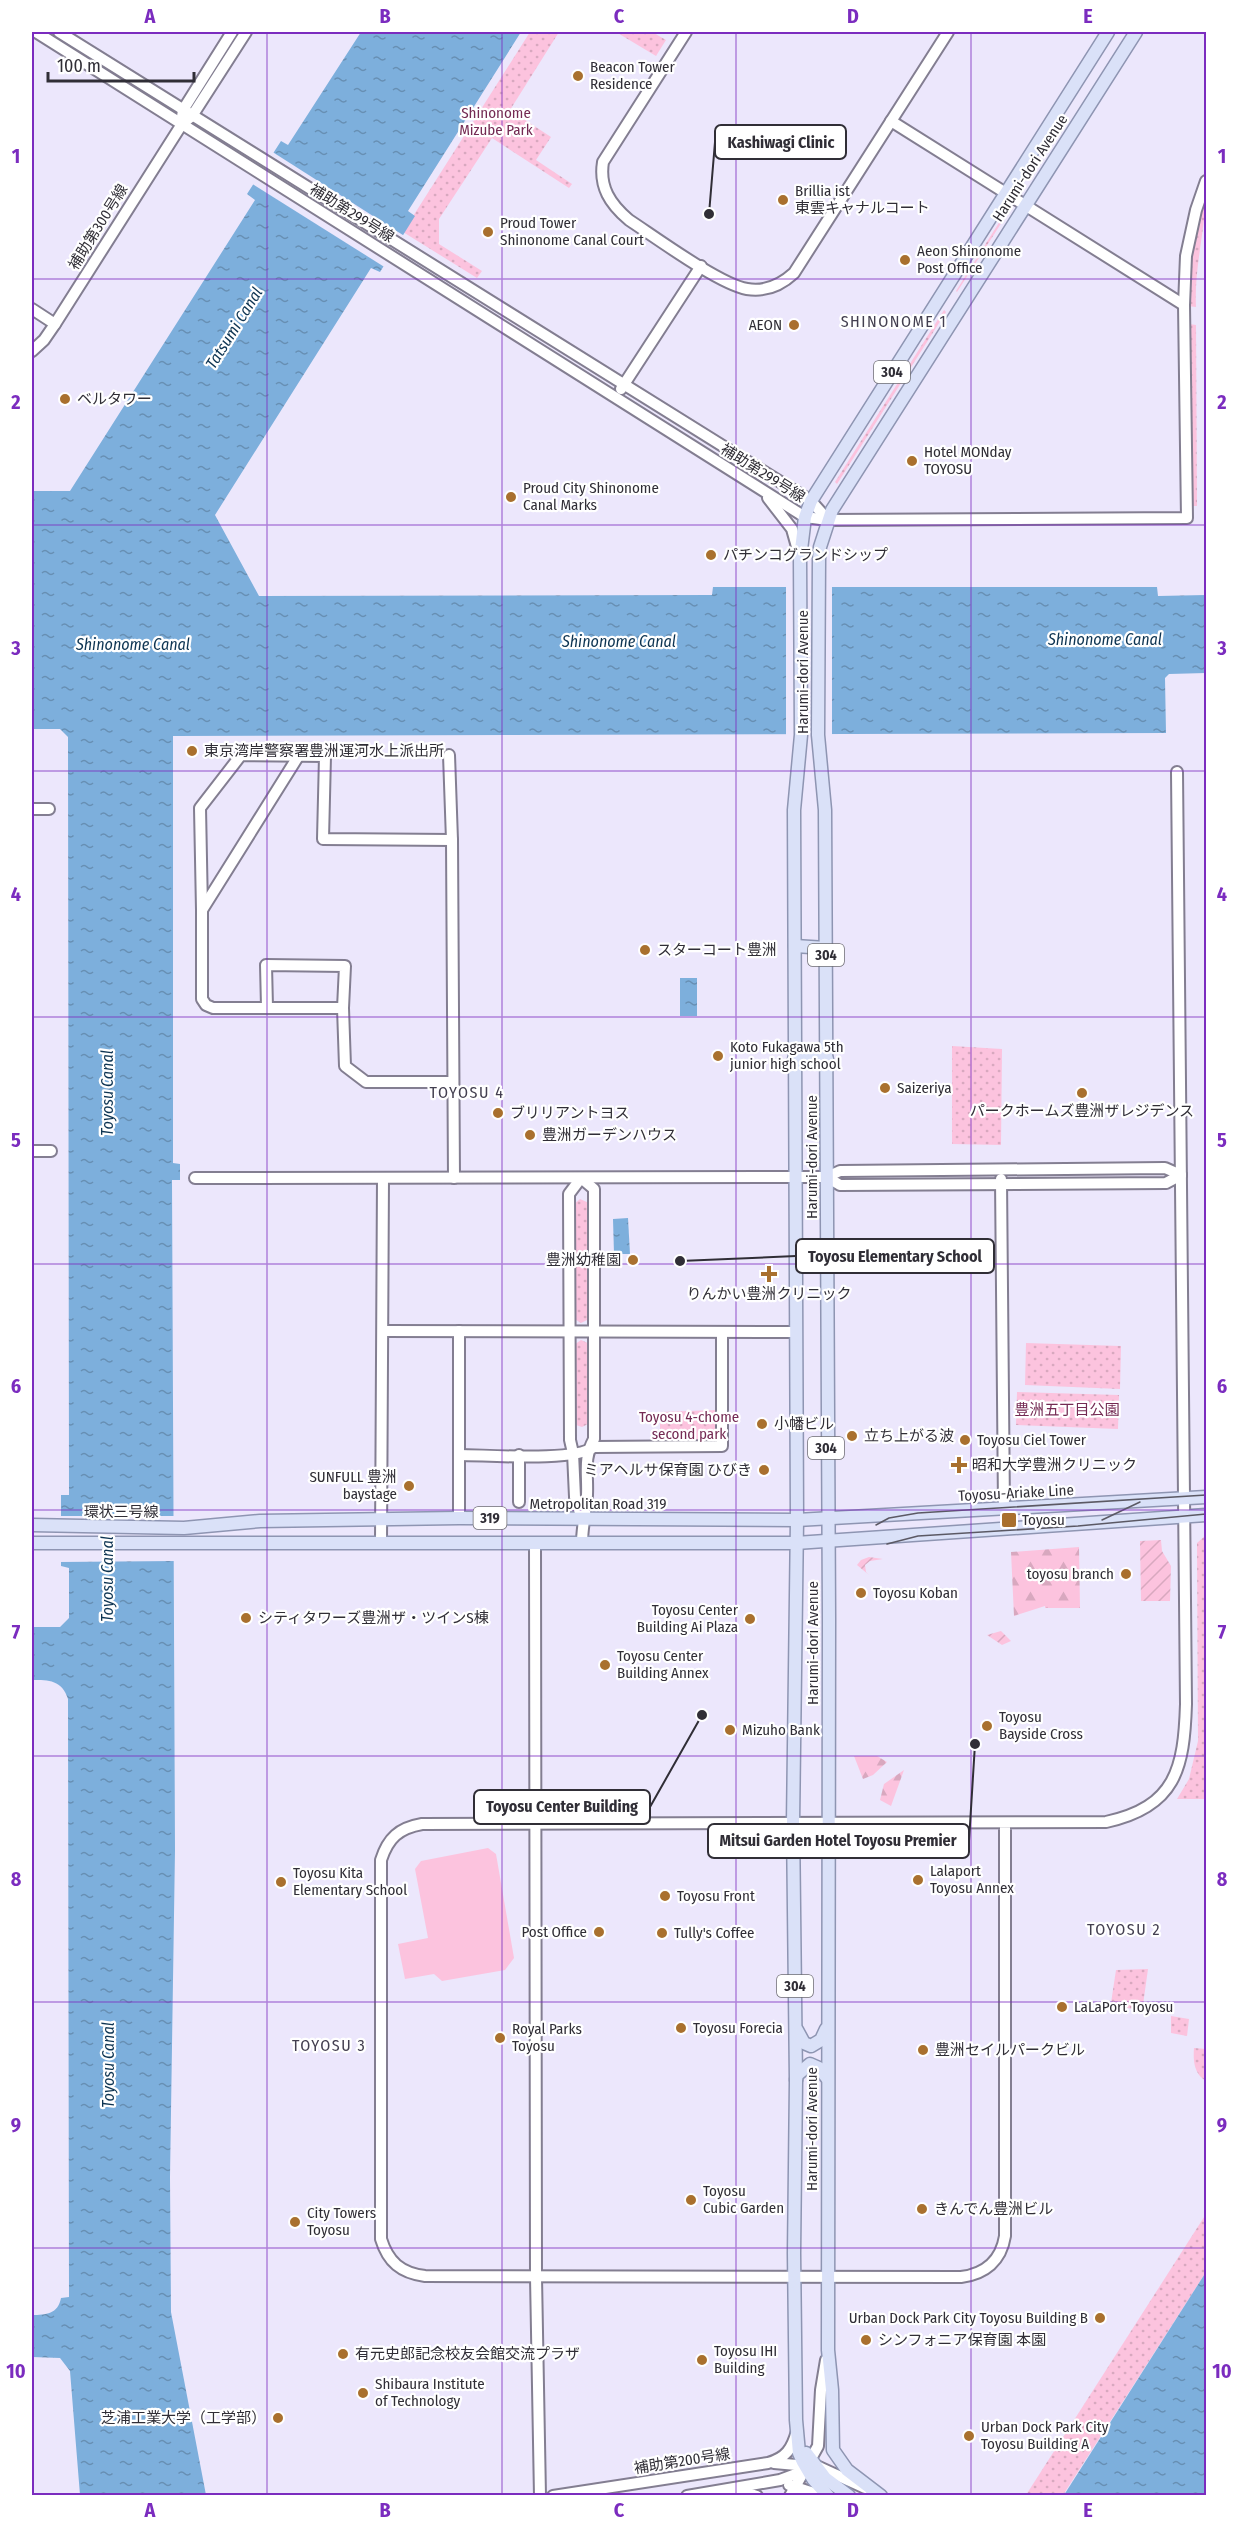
<svg xmlns="http://www.w3.org/2000/svg" width="1238" height="2527" font-family="'Fira Sans Condensed','Noto Sans JP',sans-serif">
<style>
.grass{fill:url(#grass-dots)}
.forest{fill:url(#forest-firs)}
.garden{fill:url(#garden-furrows)}
.pitch{fill:#fcc3de}
.water{fill:url(#water-ripples)}
.pier{fill:#ece7fc}
.lines{fill:none;stroke-linecap:round;stroke-linejoin:round}
.minor-casing{stroke:#837e91;stroke-width:14}
.major-casing{stroke:#8e95b2;stroke-width:15}
.minor{stroke:#fff;stroke-width:10}
.major{stroke:#dae1f8;stroke-width:12}
.tram{stroke:#5b5964;stroke-width:1.5}
.grid{fill:none;stroke:#7b2cbf;stroke-width:1.5;stroke-opacity:0.55}
.poi-dot{fill:#a9702e;stroke:#fff;stroke-width:2}
.labels{text-anchor:middle;dominant-baseline:central;stroke-width:4.5;stroke-linejoin:round;paint-order:stroke}
.shield{fill:#fff;stroke:#6e6d72;stroke-width:1.5}
.shield-label{font-size:14px;font-weight:bold;fill:#302e36}
.poi-label{font-size:15px;fill:#302e36;stroke:#fff;text-anchor:start}
.park-label{font-size:15px;fill:#742a53;stroke:#fff}
.street-label{font-size:15px;fill:#302e36;stroke:#fff}
.neighbourhood-label{font-size:16px;letter-spacing:1.5px;fill:#433f50;stroke:#fff}
.water-label{font-size:16px;font-style:italic;fill:#0d3452;stroke:#fff}
.leader{fill:none;stroke:#302e36;stroke-width:2}
.callout-dot{fill:#302e36;stroke:#fff;stroke-width:2}
.callout{fill:#fff;stroke:#302e36;stroke-width:2}
.callout-label{font-size:16px;text-anchor:middle;font-weight:bold;fill:#302e36}
.neatline{fill:none;stroke:#7b2cbf;stroke-width:2}
.grid-label{font-size:20px;text-anchor:middle;font-weight:bold;fill:#7b2cbf}
</style>
<defs>
<pattern id="grass-dots" width="8" height="8" patternUnits="userSpaceOnUse" patternTransform="scale(1.5)"><rect width="8" height="8" fill="#fcc3de"/><path d="M2 2h.1M6 6h.1" fill="none" stroke="#d8a8bf" stroke-width="1.8" stroke-linecap="round"/></pattern>
<pattern id="forest-firs" width="22" height="20" patternUnits="userSpaceOnUse" patternTransform="scale(1.5)"><rect width="22" height="20" fill="#fcc3de"/><path d="M5 1l3.5 6h-7zM16 11l3.5 6h-7z" fill="#d8a8bf"/></pattern>
<pattern id="garden-furrows" width="10" height="10" patternUnits="userSpaceOnUse" patternTransform="scale(1.5)"><rect width="10" height="10" fill="#fcc3de"/><path d="M-1 1l2-2M0 10L10 0M9 11l2-2" fill="none" stroke="#d8a8bf"/></pattern>
<pattern id="water-ripples" width="26" height="14" patternUnits="userSpaceOnUse" patternTransform="scale(1.5)"><rect width="26" height="14" fill="#7dafdc"/><path d="M2 4q2-2 4 0t4 0M15 11q2-2 4 0t4 0" fill="none" stroke="#678fb3"/></pattern>
</defs>
<rect width="100%" height="100%" fill="#ece7fc"/>
<g class="grass">
<polygon points="530,32 559,32 510,110 551,137 536,160 572,184 569,188 492,138 439,219 439,244 482,271 477,278 403,232"/>
<polygon points="616,32 652,32 666,40 656,56"/>
<path d="M 1206,189 C 1206,230 1194,265 1196,307 L 1187,306 L 1189,257 Z"/>
<polygon points="1000,221 1002,222 957,292 956,291"/>
<polygon points="944,310 946,312 837,484 835,482"/>
<polygon points="1189,324 1196,325 1197,506 1190,506"/>
<polygon points="952,1046 1002,1049 1001,1145 952,1144"/>
<polygon points="580,1199 589,1203 589,1319 581,1323 573,1318 572,1206"/>
<polygon points="581,1340 590,1344 590,1423 582,1427 576,1425 572,1420 574,1345"/>
<polygon points="1026,1343 1121,1346 1120,1389 1025,1385"/>
<polygon points="1017,1392 1119,1395 1118,1429 1016,1425"/>
<polygon points="717,1410 718,1439 715,1442 660,1442 660,1412"/>
<polygon points="1206,1535 1206,1799 1177,1799 1189,1779 1198,1741 1197,1543"/>
<polygon points="1148,1969 1142,2012 1111,2003 1116,1970"/>
<polygon points="1171,2016 1189,2019 1187,2036 1171,2033"/>
<path d="M 1194,2048 L 1206,2049 L 1206,2081 C 1194,2074 1193,2061 1194,2048 Z"/>
<polygon points="1206,2214 1206,2272 1063,2495 1026,2495"/>
</g>
<g class="forest">
<polygon points="1079,1547 1080,1608 1045,1608 1045,1606 1014,1616 1011,1552"/>
<polygon points="854,1756 877,1756 887,1762 873,1775 863,1779"/>
<polygon points="904,1770 891,1806 880,1800 884,1784"/>
</g>
<g class="garden">
<polygon points="1161,1540 1162,1551 1171,1566 1170,1601 1141,1601 1140,1541"/>
<polygon points="869,1557 883,1559 870,1561 865,1565 866,1572 869,1575 857,1565 861,1560"/>
<polygon points="1001,1631 1011,1641 1002,1645 987,1635"/>
</g>
<polygon class="pitch" points="488,1848 496,1854 514,1958 505,1970 442,1981 434,1974 405,1979 398,1944 428,1938 415,1869 421,1861"/>
<g class="water">
<path d="M 361,32 L 521,32 L 408,211 L 415,216 L 380,272 L 371,268 L 215,515 L 259,596 L 712,595 L 713,587 L 1157,587 L 1158,596 L 1206,595 L 1206,673 L 1169,674 L 1165,678 L 1166,733 L 173,736 L 173,1163 L 180,1164 L 180,1180 L 172,1180 L 175,1850 L 170,2177 L 171,2312 L 206,2495 L 80,2495 L 70,2371 L 60,2358 L 32,2357 L 32,2315 C 46,2315 58,2314 61,2298 L 69,2297 L 68,1699 C 62,1680 49,1680 32,1680 L 32,1627 L 60,1627 L 69,1618 L 69,1568 L 61,1566 L 61,1495 L 69,1495 L 68,737 L 60,729 L 32,729 L 32,491 L 70,491 L 255,200 L 247,194 L 281,141 L 288,145 Z"/>
<rect x="680" y="978" width="17" height="38"/>
<polygon points="628,1218 630,1254 614,1254 613,1219"/>
<polygon points="1206,2272 1206,2495 1064,2495"/>
</g>
<g class="pier">
<polygon points="271,151 406,237 386,268 251,183"/>
<rect x="786" y="584" width="46" height="151"/>
<polygon points="59,1516 177,1516 177,1561 59,1562"/>
</g>
<g class="lines">
<defs>
<g id="minor">
<polyline points="36,32 805,517 828,520 1187,518 1184,305 1186,256 1196,210 1206,181"/>
<polyline points="59,32 811,501 828,520"/>
<path d="M 686,32 L 603,162 C 599,187 610,204 629,220 C 655,237 719,284 747,289 C 765,292 781,285 794,273 L 948,32"/>
<polyline points="182,117 183,110 232,32"/>
<polyline points="891,121 1184,305"/>
<polyline points="32,309 55,324 182,124 192,116 246,32"/>
<polyline points="32,351 44,340 55,324"/>
<polyline points="621,389 701,266"/>
<polyline points="768,498 792,529 799,554"/>
<polyline points="299,755 202,910 202,999 206,1005 213,1008 343,1008 345,1066 366,1082 453,1082"/>
<polyline points="449,755 452,840 454,1178"/>
<polyline points="32,809 49,809"/>
<polyline points="202,910 200,808 241,755 325,756 323,839 452,840"/>
<polyline points="267,1007 266,965 345,966 343,1008"/>
<polyline points="32,1151 51,1151"/>
<polyline points="827,1177 840,1185 1166,1183 1181,1175"/>
<polyline points="195,1178 827,1177 840,1171 1165,1168 1181,1175"/>
<polyline points="1001,1179 1004,1508"/>
<polyline points="383,1331 795,1332"/>
<polyline points="459,1331 459,1518"/>
<path d="M 459,1455 C 488,1455 574,1462 594,1447 L 722,1446 L 722,1332"/>
<polyline points="519,1455 519,1502"/>
<polyline points="381,1543 383,1178"/>
<polyline points="535,1543 536,2277 540,2496"/>
<path d="M 582,1543 C 582,1527 586,1512 587,1495 C 588,1473 583,1459 594,1439 L 594,1189 L 581,1178 L 569,1194 L 570,1440 L 573,1453 L 575,1497 L 582,1519"/>
<path d="M 1005,1823 L 1005,2236 C 1001,2261 985,2274 961,2277 L 425,2276 C 401,2273 388,2262 381,2239 L 381,1860 C 388,1838 399,1828 422,1824 L 1106,1822 C 1176,1807 1184,1768 1186,1704 L 1177,772"/>
<polyline points="774,2463 819,2467 865,2488"/>
<polyline points="789,2485 823,2496"/>
<polyline points="738,2490 757,2496"/>
<path d="M 553,2496 L 768,2463 C 786,2458 792,2449 797,2431"/>
<polyline points="687,2496 780,2480 804,2471"/>
<polyline points="790,2496 818,2446 821,2390 826,2360"/>
</g>
<g id="major">
<polyline points="795,946 826,948"/>
<polyline points="794,1059 827,1059"/>
<polyline points="32,1525 184,1528 260,1521 459,1518 797,1520 1206,1497"/>
<polyline points="32,1543 796,1543 1206,1515"/>
<polyline points="797,2030 804,2043 811,2046 821,2040 826,2029"/>
<polyline points="796,2080 797,2075 810,2064 819,2068 827,2078"/>
<polyline points="806,2453 825,2478 849,2496"/>
<polyline points="828,2496 813,2479 803,2462 799,2453 796,2420 794,2253 796,2081 793,1823 797,1520 794,810 801,735 800,558 805,517 811,501 1108,32"/>
<polyline points="881,2496 847,2470 833,2450 832,2390 828,2350 829,1619 825,810 818,735 819,559 820,547 832,510 1136,32"/>
</g>
</defs>
<use href="#minor" class="minor-casing"/>
<use href="#major" class="major-casing"/>
<use href="#minor" class="minor"/>
<use href="#major" class="major"/>
<g class="tram">
<polyline points="1102,1520 1140,1502"/>
<polyline points="876,1525 889,1518 918,1513 1206,1495"/>
<polyline points="887,1544 918,1536 1078,1526 1206,1514"/>
</g>
</g>
<path class="grid" d="M 267,32 L 267,2496M 502,32 L 502,2496M 736,32 L 736,2496M 971,32 L 971,2496M 32,279 L 1206,279M 32,525 L 1206,525M 32,771 L 1206,771M 32,1017 L 1206,1017M 32,1264 L 1206,1264M 32,1510 L 1206,1510M 32,1756 L 1206,1756M 32,2002 L 1206,2002M 32,2248 L 1206,2248"/>
<g class="poi-dot">
<circle cx="578" cy="76" r="6"/>
<circle cx="783" cy="200" r="6"/>
<circle cx="488" cy="232" r="6"/>
<circle cx="905" cy="260" r="6"/>
<circle cx="794" cy="325" r="6"/>
<circle cx="65" cy="399" r="6"/>
<circle cx="912" cy="461" r="6"/>
<circle cx="511" cy="497" r="6"/>
<circle cx="711" cy="555" r="6"/>
<circle cx="192" cy="751" r="6"/>
<circle cx="645" cy="950" r="6"/>
<circle cx="718" cy="1056" r="6"/>
<circle cx="885" cy="1088" r="6"/>
<circle cx="1082" cy="1093" r="6"/>
<circle cx="498" cy="1113" r="6"/>
<circle cx="530" cy="1135" r="6"/>
<circle cx="633" cy="1260" r="6"/>
<path d="M766 1265h6v6h6v6h-6v6h-6v-6h-6v-6h6z"/>
<circle cx="762" cy="1424" r="6"/>
<circle cx="852" cy="1436" r="6"/>
<circle cx="965" cy="1440" r="6"/>
<path d="M956 1456h6v6h6v6h-6v6h-6v-6h-6v-6h6z"/>
<circle cx="764" cy="1470" r="6"/>
<circle cx="409" cy="1486" r="6"/>
<rect x="1001" y="1512" width="16" height="16" rx="3"/>
<circle cx="1126" cy="1574" r="6"/>
<circle cx="861" cy="1593" r="6"/>
<circle cx="246" cy="1618" r="6"/>
<circle cx="750" cy="1619" r="6"/>
<circle cx="605" cy="1665" r="6"/>
<circle cx="987" cy="1726" r="6"/>
<circle cx="730" cy="1730" r="6"/>
<circle cx="918" cy="1880" r="6"/>
<circle cx="281" cy="1882" r="6"/>
<circle cx="665" cy="1896" r="6"/>
<circle cx="599" cy="1932" r="6"/>
<circle cx="662" cy="1933" r="6"/>
<circle cx="1062" cy="2007" r="6"/>
<circle cx="681" cy="2028" r="6"/>
<circle cx="500" cy="2038" r="6"/>
<circle cx="923" cy="2050" r="6"/>
<circle cx="691" cy="2200" r="6"/>
<circle cx="922" cy="2209" r="6"/>
<circle cx="295" cy="2222" r="6"/>
<circle cx="1100" cy="2318" r="6"/>
<circle cx="866" cy="2340" r="6"/>
<circle cx="343" cy="2354" r="6"/>
<circle cx="702" cy="2360" r="6"/>
<circle cx="363" cy="2393" r="6"/>
<circle cx="278" cy="2418" r="6"/>
<circle cx="969" cy="2436" r="6"/>
</g>
<g class="labels">
<g class="shield">
<rect x="874" y="361" width="36" height="22" rx="4.5"/>
<rect x="808" y="944" width="36" height="22" rx="4.5"/>
<rect x="808" y="1437" width="36" height="22" rx="4.5"/>
<rect x="473.5" y="1507" width="33" height="22" rx="4.5"/>
<rect x="777" y="1975" width="36" height="22" rx="4.5"/>
</g>
<g class="shield-label">
<text x="892" y="372">304</text>
<text x="826" y="955">304</text>
<text x="826" y="1448">304</text>
<text x="490" y="1518">319</text>
<text x="795" y="1986">304</text>
</g>
<g class="poi-label">
<text x="590" y="67">Beacon Tower<tspan x="590" dy="17">Residence</tspan></text>
<text x="795" y="191">Brillia ist<tspan x="795" dy="17">東雲キャナルコート</tspan></text>
<text x="500" y="223">Proud Tower<tspan x="500" dy="17">Shinonome Canal Court</tspan></text>
<text x="917" y="251">Aeon Shinonome<tspan x="917" dy="17">Post Office</tspan></text>
<text x="782" y="325" text-anchor="end">AEON</text>
<text x="77" y="399">ベルタワー</text>
<text x="924" y="452">Hotel MONday<tspan x="924" dy="17">TOYOSU</tspan></text>
<text x="523" y="488">Proud City Shinonome<tspan x="523" dy="17">Canal Marks</tspan></text>
<text x="723" y="555">パチンコグランドシップ</text>
<text x="204" y="751">東京湾岸警察署豊洲運河水上派出所</text>
<text x="657" y="950">スターコート豊洲</text>
<text x="730" y="1047">Koto Fukagawa 5th<tspan x="730" dy="17">junior high school</tspan></text>
<text x="897" y="1088">Saizeriya</text>
<text x="1082" y="1111" text-anchor="middle">パークホームズ豊洲ザレジデンス</text>
<text x="510" y="1113">ブリリアントヨス</text>
<text x="542" y="1135">豊洲ガーデンハウス</text>
<text x="621" y="1260" text-anchor="end">豊洲幼稚園</text>
<text x="769" y="1294" text-anchor="middle">りんかい豊洲クリニック</text>
<text x="774" y="1424">小幡ビル</text>
<text x="864" y="1436">立ち上がる波</text>
<text x="977" y="1440">Toyosu Ciel Tower</text>
<text x="972" y="1465">昭和大学豊洲クリニック</text>
<text x="752" y="1470" text-anchor="end">ミアヘルサ保育園 ひびき</text>
<text x="397" y="1477" text-anchor="end">SUNFULL 豊洲<tspan x="397" dy="17">baystage</tspan></text>
<text x="1022" y="1520">Toyosu</text>
<text x="1114" y="1574" text-anchor="end">toyosu branch</text>
<text x="873" y="1593">Toyosu Koban</text>
<text x="738" y="1610" text-anchor="end">Toyosu Center<tspan x="738" dy="17">Building Ai Plaza</tspan></text>
<text x="258" y="1618">シティタワーズ豊洲ザ・ツインS棟</text>
<text x="617" y="1656">Toyosu Center<tspan x="617" dy="17">Building Annex</tspan></text>
<text x="999" y="1717">Toyosu<tspan x="999" dy="17">Bayside Cross</tspan></text>
<text x="742" y="1730">Mizuho Bank</text>
<text x="930" y="1871">Lalaport<tspan x="930" dy="17">Toyosu Annex</tspan></text>
<text x="293" y="1873">Toyosu Kita<tspan x="293" dy="17">Elementary School</tspan></text>
<text x="677" y="1896">Toyosu Front</text>
<text x="587" y="1932" text-anchor="end">Post Office</text>
<text x="674" y="1933">Tully's Coffee</text>
<text x="1074" y="2007">LaLaPort Toyosu</text>
<text x="693" y="2028">Toyosu Forecia</text>
<text x="512" y="2029">Royal Parks<tspan x="512" dy="17">Toyosu</tspan></text>
<text x="935" y="2050">豊洲セイルパークビル</text>
<text x="703" y="2191">Toyosu<tspan x="703" dy="17">Cubic Garden</tspan></text>
<text x="934" y="2209">きんでん豊洲ビル</text>
<text x="307" y="2213">City Towers<tspan x="307" dy="17">Toyosu</tspan></text>
<text x="1088" y="2318" text-anchor="end">Urban Dock Park City Toyosu Building B</text>
<text x="878" y="2340">シンフォニア保育園 本園</text>
<text x="714" y="2351">Toyosu IHI<tspan x="714" dy="17">Building</tspan></text>
<text x="355" y="2354">有元史郎記念校友会館交流プラザ</text>
<text x="375" y="2384">Shibaura Institute<tspan x="375" dy="17">of Technology</tspan></text>
<text x="266" y="2418" text-anchor="end">芝浦工業大学（工学部）</text>
<text x="981" y="2427">Urban Dock Park City<tspan x="981" dy="17">Toyosu Building A</tspan></text>
</g>
<g class="park-label">
<text x="496" y="113">Shinonome<tspan x="496" dy="17">Mizube Park</tspan></text>
<text x="1067" y="1410">豊洲五丁目公園</text>
<text x="689" y="1417">Toyosu 4-chome<tspan x="689" dy="17">second park</tspan></text>
</g>
<g class="street-label">
<text transform="translate(1030 168) rotate(-57)">Harumi-dori Avenue</text>
<text transform="translate(352 213) rotate(32)">補助第299号線</text>
<text transform="translate(98 227) rotate(-58)">補助第300号線</text>
<text transform="translate(763 473) rotate(32)">補助第299号線</text>
<text transform="translate(803 672) rotate(-90)">Harumi-dori Avenue</text>
<text transform="translate(812 1157) rotate(-90)">Harumi-dori Avenue</text>
<text transform="translate(1016 1493) rotate(-3)">Toyosu-Ariake Line</text>
<text x="598" y="1504">Metropolitan Road 319</text>
<text x="121" y="1512">環状三号線</text>
<text transform="translate(813 1643) rotate(-90)">Harumi-dori Avenue</text>
<text transform="translate(812 2129) rotate(-90)">Harumi-dori Avenue</text>
<text transform="translate(682 2461) rotate(-9)">補助第200号線</text>
</g>
<g class="neighbourhood-label">
<text x="894" y="321">SHINONOME 1</text>
<text x="467" y="1092">TOYOSU 4</text>
<text x="1124" y="1929">TOYOSU 2</text>
<text x="329" y="2045">TOYOSU 3</text>
</g>
<g class="water-label">
<text transform="translate(234 328) rotate(-58)">Tatsumi Canal</text>
<text x="1105" y="639">Shinonome Canal</text>
<text x="619" y="641">Shinonome Canal</text>
<text x="133" y="644">Shinonome Canal</text>
<text transform="translate(107 1093) rotate(-90)">Toyosu Canal</text>
<text transform="translate(107 1579) rotate(-90)">Toyosu Canal</text>
<text transform="translate(108 2065) rotate(-90)">Toyosu Canal</text>
</g>
</g>
<path class="leader" d="M709 214L715 142M680 1261L796 1256M702 1715L650 1807M975 1744L969 1841"/>
<g class="callout-dot">
<circle cx="709" cy="214" r="6"/>
<circle cx="680" cy="1261" r="6"/>
<circle cx="702" cy="1715" r="6"/>
<circle cx="975" cy="1744" r="6"/>
</g>
<g class="callout">
<rect x="715" y="125" width="131" height="34" rx="6"/>
<rect x="796" y="1239" width="198" height="34" rx="6"/>
<rect x="474" y="1790" width="176" height="34" rx="6"/>
<rect x="708" y="1824" width="261" height="34" rx="6"/>
</g>
<g class="callout-label">
<text x="781" y="148">Kashiwagi Clinic</text>
<text x="895" y="1262">Toyosu Elementary School</text>
<text x="562" y="1812">Toyosu Center Building</text>
<text x="838" y="1846">Mitsui Garden Hotel Toyosu Premier</text>
</g>
<rect width="1238" height="2527" fill="none" stroke="#ffffff" stroke-width="66"/>
<path d="M48 72v9h146v-9" fill="none" stroke="#302e36" stroke-width="3"/>
<text x="57" y="72" font-size="18" fill="#302e36" stroke="#ffffff" stroke-width="4.5" paint-order="stroke">100 m</text>
<rect x="33" y="33" width="1172" height="2461" class="neatline"/>
<g class="grid-label">
<text x="150" y="23">A</text>
<text x="385" y="23">B</text>
<text x="619" y="23">C</text>
<text x="853" y="23">D</text>
<text x="1088" y="23">E</text>
<text x="16" y="163">1</text>
<text x="1222" y="163">1</text>
<text x="16" y="409">2</text>
<text x="1222" y="409">2</text>
<text x="16" y="655">3</text>
<text x="1222" y="655">3</text>
<text x="16" y="901">4</text>
<text x="1222" y="901">4</text>
<text x="16" y="1147">5</text>
<text x="1222" y="1147">5</text>
<text x="16" y="1393">6</text>
<text x="1222" y="1393">6</text>
<text x="16" y="1639">7</text>
<text x="1222" y="1639">7</text>
<text x="16" y="1886">8</text>
<text x="1222" y="1886">8</text>
<text x="16" y="2132">9</text>
<text x="1222" y="2132">9</text>
<text x="16" y="2378">10</text>
<text x="1222" y="2378">10</text>
<text x="150" y="2517">A</text>
<text x="385" y="2517">B</text>
<text x="619" y="2517">C</text>
<text x="853" y="2517">D</text>
<text x="1088" y="2517">E</text>
</g>
</svg>
